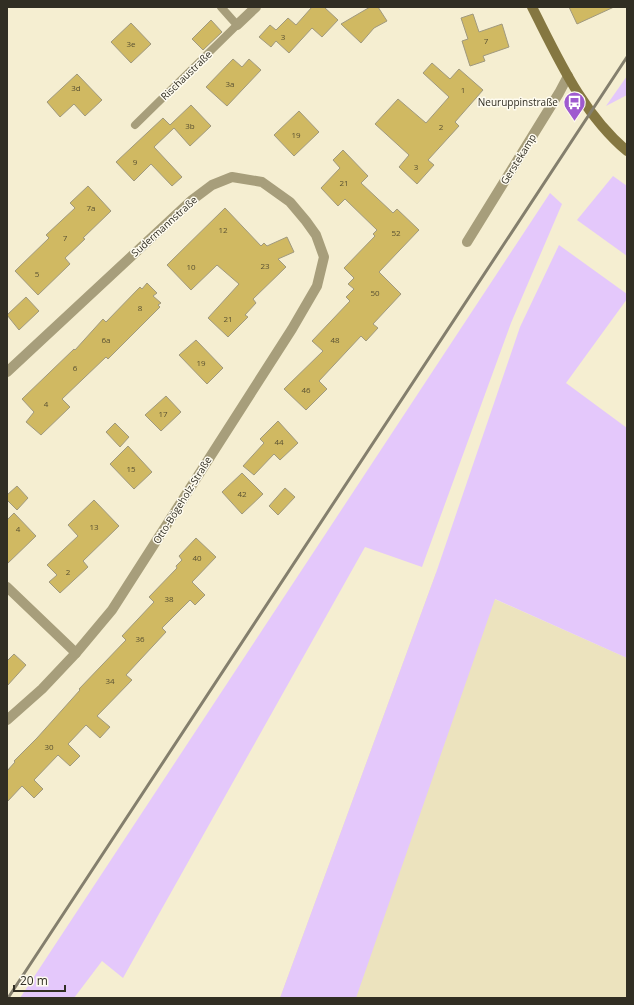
<svg xmlns="http://www.w3.org/2000/svg" width="634" height="1005" font-family="'Open Sans',sans-serif">
<style>
.built{fill:#ece3be}
.green{fill:#e4c8fb}
.building{fill:#d0b962;stroke:#a0997e}
.lines{fill:none;stroke-linecap:round;stroke-linejoin:round}
.service{stroke:#a79e7b;stroke-width:8}
.minor{stroke:#a79e7b;stroke-width:10}
.secondary{stroke:#857741;stroke-width:10}
.rail{stroke:#847f6d;stroke-width:3}
.labels{text-anchor:middle;dominant-baseline:central;stroke-width:3;stroke-linejoin:round;paint-order:stroke}
.number-label{font-size:8px;fill:#595133}
.street-label{font-size:10px;fill:#312e23;stroke:#fefbef}
.poi-label{font-size:10px;fill:#312e23;stroke:#fefbef;text-anchor:end}
</style>
<rect width="100%" height="100%" fill="#f5eed1"/>
<polygon class="built" points="436,573 627,658 627,998 280,998"/>
<g class="green">
<polygon points="627,76 627,95 606,106"/>
<polygon points="613,176 627,186 627,256 577,220"/>
<polygon points="550,193 562,204 511,323 422,567 365,547 123,978 102,961 74,998 20,998"/>
<polygon points="559,245 627,294 627,299 566,383 627,428 627,658 495,599 356,998 280,998 436,573 520,327"/>
</g>
<g class="building">
<polygon points="312,7 324,7 338,20 322,37 312,28 289,53 276,41 271,47 259,37 270,25 276,30 288,18 296,25"/>
<polygon points="370,7 378,7 387,21 374,28 361,43 341,24"/>
<polygon points="569,7 614,7 577,24"/>
<polygon points="473,14 479,32 502,24 509,47 483,56 485,61 470,66 462,41 468,39 461,18"/>
<polygon points="211,20 222,32 203,50 192,39"/>
<polygon points="131,23 151,44 131,63 111,42"/>
<polygon points="233,59 242,67 249,59 261,70 227,106 206,87"/>
<polygon points="432,63 450,79 459,69 483,90 455,122 459,126 428,160 434,165 417,184 399,167 409,155 375,124 398,99 426,123 449,97 423,73"/>
<polygon points="77,74 102,100 85,116 74,104 60,117 47,102"/>
<polygon points="191,105 211,126 190,146 174,128 154,147 182,177 172,186 151,164 134,181 116,162 163,118 170,125"/>
<polygon points="299,111 319,132 294,156 274,135"/>
<polygon points="343,150 368,176 361,183 393,213 397,209 419,230 379,272 401,294 373,324 378,328 366,341 361,336 319,381 327,389 306,410 284,389 323,351 312,341 350,301 346,297 354,289 348,284 354,278 344,268 375,236 373,234 377,230 345,199 338,206 321,188 340,168 333,160"/>
<polygon points="88,186 111,211 83,238 85,239 65,258 70,264 38,295 15,271 49,238 46,235 75,208 70,203"/>
<polygon points="225,208 261,246 264,243 267,246 287,237 294,252 278,259 286,267 253,299 256,303 245,315 248,317 228,337 208,318 239,284 217,265 191,290 167,265"/>
<polygon points="147,283 157,293 153,296 161,303 158,305 160,307 108,359 106,357 62,399 70,407 41,435 26,422 34,412 22,399 74,349 75,350 103,319 106,322 140,287 142,289"/>
<polygon points="26,297 39,311 19,330 7,315"/>
<polygon points="196,340 223,368 207,384 179,355"/>
<polygon points="166,396 181,412 161,431 145,415"/>
<polygon points="278,421 298,443 280,460 274,454 254,475 243,466 264,443 260,439"/>
<polygon points="115,423 129,437 120,447 106,432"/>
<polygon points="128,446 152,472 134,489 110,464"/>
<polygon points="242,473 263,494 242,514 222,492"/>
<polygon points="17,486 28,498 17,510 7,500 7,495"/>
<polygon points="285,488 295,497 278,515 269,506"/>
<polygon points="94,500 119,526 83,561 88,567 60,593 49,582 57,575 47,565 78,536 68,525"/>
<polygon points="14,513 36,536 7,564 7,520"/>
<polygon points="196,538 216,557 192,582 205,595 195,605 190,600 162,628 166,632 126,675 132,680 97,716 110,727 100,738 86,725 68,744 80,756 70,766 58,755 34,780 43,789 34,798 22,786 7,802 7,771 15,762 14,761 37,738 80,690 79,689 126,640 122,636 154,602 149,597 177,568 176,566 182,560 179,556"/>
<polygon points="14,654 26,665 7,686 7,661"/>
</g>
<g class="lines">
<polyline class="service" points="135,125 237,25 221,7"/>
<g class="minor">
<polyline points="237,25 256,7"/>
<polyline points="467,242 559,93 568,76"/>
<polyline points="7,372 192,200 212,185 232,177 262,182 290,202 306,221 316,235 324,257 317,286 292,329 112,610 76,653 42,689 7,720"/>
<polyline points="7,587 76,653"/>
</g>
<path class="secondary" d="M 532,7 C 558,58 582,113 627,151"/>
<polyline class="rail" points="8,998 627,57"/>
</g>
<defs>
<symbol id="bus-pin" viewBox="-11 -11 22 30"><path d="M0 17L-7.5 6A9.5 9.5 0 1 1 7.5 6Z" fill="#9f5acf" stroke="#fefbef"/><path d="M-5-6H5V4H4V6H2V4H-2V6H-4V4H-5ZM-3.5-4V0h7V-4ZM-3.5 1.2v1.5H-2V1.2ZM2 1.2v1.5H3.5V1.2Z" fill="#fff"/></symbol>
</defs>
<g fill-rule="evenodd">
<use href="#bus-pin" x="562" y="90" width="25" height="34"/>
</g>
<g class="labels">
<g class="number-label">
<text x="283" y="36">3</text>
<text x="486" y="40">7</text>
<text x="131" y="43">3e</text>
<text x="230" y="83">3a</text>
<text x="76" y="87">3d</text>
<text x="463" y="89">1</text>
<text x="190" y="125">3b</text>
<text x="441" y="126">2</text>
<text x="296" y="134">19</text>
<text x="135" y="161">9</text>
<text x="416" y="166">3</text>
<text x="344" y="182">21</text>
<text x="91" y="207">7a</text>
<text x="223" y="229">12</text>
<text x="396" y="232">52</text>
<text x="65" y="237">7</text>
<text x="265" y="265">23</text>
<text x="191" y="266">10</text>
<text x="37" y="273">5</text>
<text x="375" y="292">50</text>
<text x="140" y="307">8</text>
<text x="228" y="318">21</text>
<text x="106" y="339">6a</text>
<text x="335" y="339">48</text>
<text x="201" y="362">19</text>
<text x="75" y="367">6</text>
<text x="306" y="389">46</text>
<text x="46" y="403">4</text>
<text x="163" y="413">17</text>
<text x="279" y="441">44</text>
<text x="131" y="468">15</text>
<text x="242" y="493">42</text>
<text x="94" y="526">13</text>
<text x="18" y="528">4</text>
<text x="197" y="557">40</text>
<text x="68" y="571">2</text>
<text x="169" y="598">38</text>
<text x="140" y="638">36</text>
<text x="110" y="680">34</text>
<text x="49" y="746">30</text>
</g>
<g class="street-label">
<text transform="translate(186 75) rotate(-44)">Rischaustraße</text>
<text transform="translate(518 159) rotate(-58)">Gerstekamp</text>
<text transform="translate(164 226) rotate(-42)">Sudermannstraße</text>
<text transform="translate(182 500) rotate(-58)">Otto-Bögeholz-Straße</text>
</g>
<g class="poi-label">
<text x="558" y="102">Neuruppinstraße</text>
</g>
</g>
<rect width="634" height="1005" fill="none" stroke="#312e23" stroke-width="16"/>
<path d="M14 985v6h51v-6" fill="none" stroke="#312e23" stroke-width="2"/>
<text x="20" y="985" font-size="12" fill="#312e23" stroke="#fefbef" stroke-width="3" paint-order="stroke">20 m</text>
</svg>
